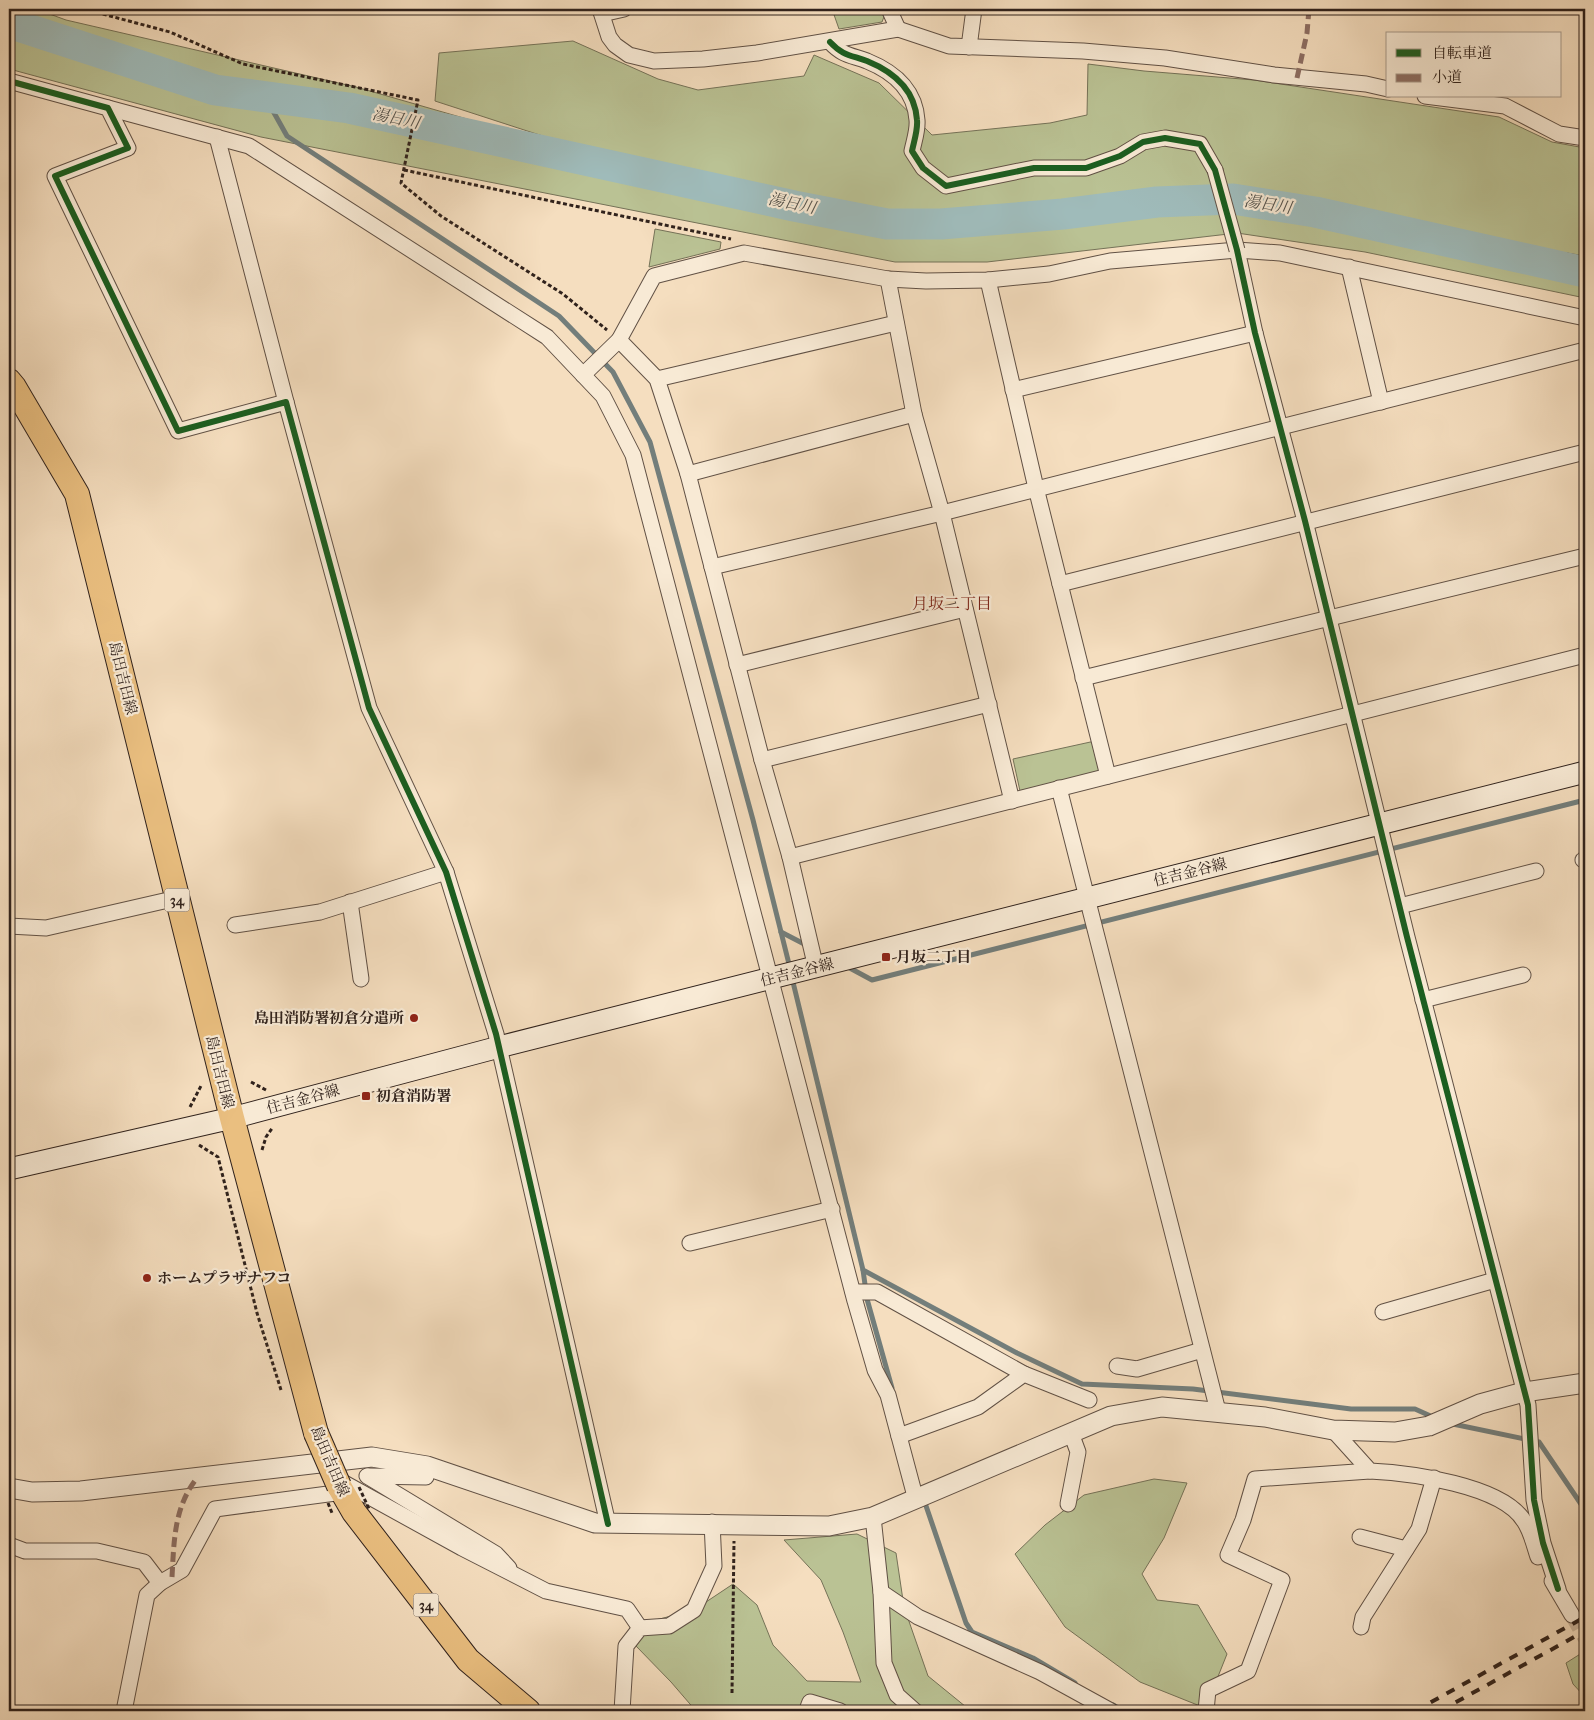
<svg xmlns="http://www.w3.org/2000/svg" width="1594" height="1720" font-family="'IM FELL French Canon','Noto Serif JP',serif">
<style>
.green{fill:#bac294;stroke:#757258}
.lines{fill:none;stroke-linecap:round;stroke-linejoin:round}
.stream{stroke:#737e7b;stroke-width:5}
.river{stroke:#9fbbba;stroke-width:31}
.minor-tunnel{stroke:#ceb89e;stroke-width:15;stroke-dasharray:15 8;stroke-linecap:butt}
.minor-casing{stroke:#615145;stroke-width:17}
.tertiary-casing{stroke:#615145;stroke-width:21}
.secondary-casing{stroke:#30221c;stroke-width:23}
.primary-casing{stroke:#30221c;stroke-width:26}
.path{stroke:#30221c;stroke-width:3;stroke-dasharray:4 2.5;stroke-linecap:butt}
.minor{stroke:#f8ead5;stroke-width:15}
.tertiary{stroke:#f8ead5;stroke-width:19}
.secondary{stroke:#f8ead5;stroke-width:21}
.primary{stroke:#eabf80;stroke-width:24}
.rail{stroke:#30221c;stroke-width:4;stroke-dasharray:9 9;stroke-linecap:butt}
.minor-bridge-casing{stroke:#615145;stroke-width:17;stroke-linecap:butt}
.primary-bridge-casing{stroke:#30221c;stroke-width:26;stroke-linecap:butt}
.path-bridge{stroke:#30221c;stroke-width:3;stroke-dasharray:4 2.5;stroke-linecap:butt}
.minor-bridge{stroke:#f8ead5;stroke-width:15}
.primary-bridge{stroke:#eabf80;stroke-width:24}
.quiet{stroke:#8d6e63;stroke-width:5;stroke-dasharray:10 5;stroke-linecap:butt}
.cycleway-casing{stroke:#f8ead5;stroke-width:9}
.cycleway{stroke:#1b5e20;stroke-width:6}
.poi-dot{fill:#8f2418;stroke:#f8ead5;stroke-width:2}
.labels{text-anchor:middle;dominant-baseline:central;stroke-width:4.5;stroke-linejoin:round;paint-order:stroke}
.shield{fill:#f8ead5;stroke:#6c5e54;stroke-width:1}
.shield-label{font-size:14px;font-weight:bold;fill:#30221c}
.street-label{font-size:15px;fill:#30221c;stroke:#f8ead5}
.poi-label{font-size:15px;font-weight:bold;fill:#30221c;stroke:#f8ead5;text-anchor:start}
.water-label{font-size:16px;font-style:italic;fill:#51504b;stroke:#f8ead5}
.neighbourhood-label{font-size:16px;fill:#7a1f14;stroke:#f8ead5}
</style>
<rect width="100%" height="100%" fill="#f5debf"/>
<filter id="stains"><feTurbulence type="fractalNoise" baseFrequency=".004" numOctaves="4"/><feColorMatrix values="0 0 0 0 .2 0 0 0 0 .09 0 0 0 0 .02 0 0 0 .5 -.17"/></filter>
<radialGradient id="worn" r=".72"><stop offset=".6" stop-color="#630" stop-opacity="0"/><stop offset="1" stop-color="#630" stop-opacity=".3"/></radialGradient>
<g class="green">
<polygon points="9,9 36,9 66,20 356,87 512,132 623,157 555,140 435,101 439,53 573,41 658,79 698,90 804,76 814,55 879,83 932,135 1050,123 1087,115 1088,64 1144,71 1254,80 1499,117 1552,142 1585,148 1585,256 1567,253 1585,257 1585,298 1365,252 1237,233 987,262 895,262 261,137 13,70 9,69"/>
<polygon points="832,9 882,9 885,14 882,22 839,29"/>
<polygon points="655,229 721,242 720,249 649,267"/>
<polygon points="1095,741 1102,773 1020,791 1013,759"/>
<polygon points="1154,1479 1187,1483 1164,1538 1142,1574 1157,1600 1198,1605 1227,1654 1217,1679 1200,1706 1140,1682 1065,1627 1015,1554 1045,1525 1084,1495"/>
<polygon points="857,1534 896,1553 904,1607 928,1676 971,1711 696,1711 671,1682 636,1646 652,1621 694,1610 733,1584 757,1605 773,1645 807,1681 861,1682 843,1632 821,1580 784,1540"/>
<polygon points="1585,1651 1585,1697 1573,1684 1566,1663"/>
</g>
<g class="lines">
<g class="stream">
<polyline points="256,95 273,111 287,136 559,316 613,372 650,442 753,820 790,968"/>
<polyline points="781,932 808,946"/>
<polyline points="846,966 872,980 1585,800"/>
<polyline points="792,978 863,1270 1017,1353 1082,1384 1193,1389 1351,1409 1415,1409 1435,1418"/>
<polyline points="863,1270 867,1299 892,1388"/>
<polyline points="1448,1423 1539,1442 1585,1510"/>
<polyline points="924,1500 966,1623 972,1632 1033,1658 1075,1683"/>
<polyline points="1113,1705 1123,1711"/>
</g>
<polyline class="river" points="9,23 215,90 349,108 794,206 887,224 941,224 1063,214 1157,202 1233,199 1315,212 1585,272"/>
<polyline class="minor-tunnel" points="1572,1615 1585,1638"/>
<defs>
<g id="minor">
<polyline points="600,9 609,37 615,45 629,55 654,61 703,59 757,53 898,29 949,46 1083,51 1165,58 1274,75 1366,84 1388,89"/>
<polyline points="889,9 898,29"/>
<polyline points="602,14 624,9"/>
<path d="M 830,42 C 843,56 851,55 867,61 C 894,72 915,90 917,120 C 918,130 914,141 912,151 L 923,168 L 946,186 L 1034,168 L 1086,168 L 1120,156 L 1143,142 L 1165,138 L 1200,144 L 1215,170"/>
<polyline points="969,47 974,9"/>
<polyline points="9,81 108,108 128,148 55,176 178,431 286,402 369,708 446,872 496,1034 608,1524"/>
<polyline points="1425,96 1505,106 1559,134 1585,138"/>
<polyline points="108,108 249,146 547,337 603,396 633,455 855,1301 875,1370 888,1395 916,1500"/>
<polyline points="217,137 286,402"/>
<polyline points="1237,250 1255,333 1305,521 1407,937 1528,1405 1534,1500 1543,1543 1558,1589"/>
<polyline points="1349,267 1381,402"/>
<polyline points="888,279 914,414 942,513 1012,801"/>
<polyline points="988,280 1036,488 1108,776"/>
<polyline points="583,375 619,340"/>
<polyline points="657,379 896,323"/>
<polyline points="1013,390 1255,333"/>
<polyline points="688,474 914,414"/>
<polyline points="712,567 942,513 1585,350"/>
<polyline points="1060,584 1585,452"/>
<polyline points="737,665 965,609"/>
<polyline points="1083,678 1585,556"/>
<polyline points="762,760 989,704"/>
<polyline points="1059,788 1218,1411"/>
<polyline points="790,857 1585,655"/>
<polyline points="1583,860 1585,859"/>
<polyline points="350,902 361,979"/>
<polyline points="1400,906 1536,871"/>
<polyline points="235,925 320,912 446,872"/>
<polyline points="9,926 46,928 177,898"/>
<polyline points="816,968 790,857 762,760 688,474 657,379 619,340 654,276 744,253 888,279 926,281 988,280 1049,274 1110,261 1237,250 1280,253 1585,318"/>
<polyline points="1423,1000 1523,975"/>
<polyline points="690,1243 832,1209"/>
<polyline points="853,1292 877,1292 1024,1374"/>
<polyline points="1383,1312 1495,1280"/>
<polyline points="1117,1366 1137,1369 1202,1350"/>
<path d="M 1333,1430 L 1370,1471 C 1410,1473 1502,1485 1524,1521 C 1531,1531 1534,1545 1538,1557"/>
<polyline points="899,1436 978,1407 1024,1374 1089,1400"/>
<polyline points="367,1476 496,1554 509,1568"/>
<polyline points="368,1476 426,1477 427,1466"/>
<polyline points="337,1479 462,1548 546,1591 627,1609 640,1628"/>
<polyline points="1068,1504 1078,1452 1071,1433"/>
<polyline points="873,1517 881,1592 884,1663 897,1695 915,1711"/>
<polyline points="1360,1537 1406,1549"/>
<polyline points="9,1545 25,1551 97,1551 144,1562 160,1583"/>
<polyline points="1552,1581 1572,1615"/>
<polyline points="881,1592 918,1617 1040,1672 1111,1711"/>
<polyline points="1361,1627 1363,1617 1419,1529 1434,1478"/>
<polyline points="807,1710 810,1702 840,1711"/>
<polyline points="124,1711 147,1595 160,1583 182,1570 215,1509 343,1492"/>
<polyline points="622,1711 626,1646 640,1628 669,1626 694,1610 714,1566 712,1522"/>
<polyline points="1206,1711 1208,1690 1248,1671 1282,1580 1228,1555 1243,1520 1255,1479 1370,1471"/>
</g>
<polyline id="tertiary" points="9,1488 32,1492 81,1491 372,1457 427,1466 595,1523 829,1526 873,1517 1111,1416 1162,1407 1265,1417 1333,1430 1395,1432 1429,1426 1480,1404 1524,1392 1585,1383"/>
<polyline id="secondary" points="9,1169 232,1118 499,1047 1585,772"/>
<g id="primary">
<polyline points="9,381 14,387 77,494 232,1118 316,1433"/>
<polyline points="339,1486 354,1512 468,1660 528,1711"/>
</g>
</defs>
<use href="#minor" class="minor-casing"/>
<use href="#tertiary" class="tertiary-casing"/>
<use href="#secondary" class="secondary-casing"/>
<use href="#primary" class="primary-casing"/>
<g class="path">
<polyline points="84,9 170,32 243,64 418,100 401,183 441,216 563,294 607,330"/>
<polyline points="404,170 731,239"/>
<polyline points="251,1082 266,1090"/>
<polyline points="190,1107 202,1084"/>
<polyline points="199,1145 218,1157 257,1313 281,1390"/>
<polyline points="262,1150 266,1137 273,1127"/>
<polyline points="732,1693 734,1541"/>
</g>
<use href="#minor" class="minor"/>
<use href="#tertiary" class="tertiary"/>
<use href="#secondary" class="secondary"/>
<use href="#primary" class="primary"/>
<g class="rail">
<polyline points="1415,1711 1585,1617"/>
<polyline points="1440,1711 1585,1631"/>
</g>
<defs>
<polyline id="minor-bridge" points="1215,170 1237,250"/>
<polyline id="primary-bridge" points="316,1433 339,1486"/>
</defs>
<use href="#minor-bridge" class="minor-bridge-casing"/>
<use href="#primary-bridge" class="primary-bridge-casing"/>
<g class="path-bridge">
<polyline points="359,1487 369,1509"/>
<polyline points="328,1503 332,1513"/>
</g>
<use href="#minor-bridge" class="minor-bridge"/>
<use href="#primary-bridge" class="primary-bridge"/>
<g class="quiet">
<polyline points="1297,78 1307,33 1309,9"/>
<path d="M 172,1577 C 174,1541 174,1507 197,1478"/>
</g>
<defs>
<g id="cycleway">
<path d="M 830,42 C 843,56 851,55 867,61 C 894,72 915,90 917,120 C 918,130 914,141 912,151 L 923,168 L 946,186 L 1034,168 L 1086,168 L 1120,156 L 1143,142 L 1165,138 L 1200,144 L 1215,170 L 1237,250 L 1255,333 L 1305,521 L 1407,937 L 1528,1405 L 1534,1500 L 1543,1543 L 1558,1589"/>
<polyline points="9,81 108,108 128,148 55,176 178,431 286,402 369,708 446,872 496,1034 608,1524"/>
</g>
</defs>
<use href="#cycleway" class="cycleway-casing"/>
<use href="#cycleway" class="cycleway"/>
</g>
<g class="poi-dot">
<rect x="881" y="952" width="10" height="10" rx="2.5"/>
<circle cx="414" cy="1018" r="5"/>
<rect x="361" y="1091" width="10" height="10" rx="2.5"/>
<circle cx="147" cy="1278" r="5"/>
</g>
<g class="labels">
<g class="shield">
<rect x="164.5" y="888.5" width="25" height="23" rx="4"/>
<rect x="413.5" y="1593.5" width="25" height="23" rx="4"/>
</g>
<g class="shield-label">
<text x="177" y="900">34</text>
<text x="426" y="1605">34</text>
</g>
<g class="street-label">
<text transform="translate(123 678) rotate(76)">島田吉田線</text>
<text transform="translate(1190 872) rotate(-14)">住吉金谷線</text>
<text transform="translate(797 972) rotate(-14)">住吉金谷線</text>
<text transform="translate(220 1072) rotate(76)">島田吉田線</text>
<text transform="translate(303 1099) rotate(-15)">住吉金谷線</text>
<text transform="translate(330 1461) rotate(67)">島田吉田線</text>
</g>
<g class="poi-label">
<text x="896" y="957">月坂二丁目</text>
<text x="404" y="1018" text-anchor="end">島田消防署初倉分遣所</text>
<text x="376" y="1096">初倉消防署</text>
<text x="157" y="1278">ホームプラザナフコ</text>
</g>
<g class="water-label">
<text transform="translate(396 118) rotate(12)">湯日川</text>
<text transform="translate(792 203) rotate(12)">湯日川</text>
<text transform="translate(1268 204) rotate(9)">湯日川</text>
</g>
<g class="neighbourhood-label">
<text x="952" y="603">月坂二丁目</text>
</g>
</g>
<rect width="1594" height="1720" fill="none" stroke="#f5debf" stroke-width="30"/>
<rect x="10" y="10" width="1574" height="1700" fill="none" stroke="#30221c" stroke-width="2.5"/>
<rect x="15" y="15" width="1564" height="1690" fill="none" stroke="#30221c"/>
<rect x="1386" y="32" width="175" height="65" fill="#f8ead5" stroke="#a89a8b"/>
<rect x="1396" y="49" width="25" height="8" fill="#1b5e20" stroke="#a89a8b"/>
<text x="1432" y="58" font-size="15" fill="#30221c">自転車道</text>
<rect x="1396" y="74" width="25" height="8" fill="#8d6e63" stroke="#a89a8b"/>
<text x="1432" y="82" font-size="15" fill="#30221c">小道</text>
<rect width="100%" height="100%" filter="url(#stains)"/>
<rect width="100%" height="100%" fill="url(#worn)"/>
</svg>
